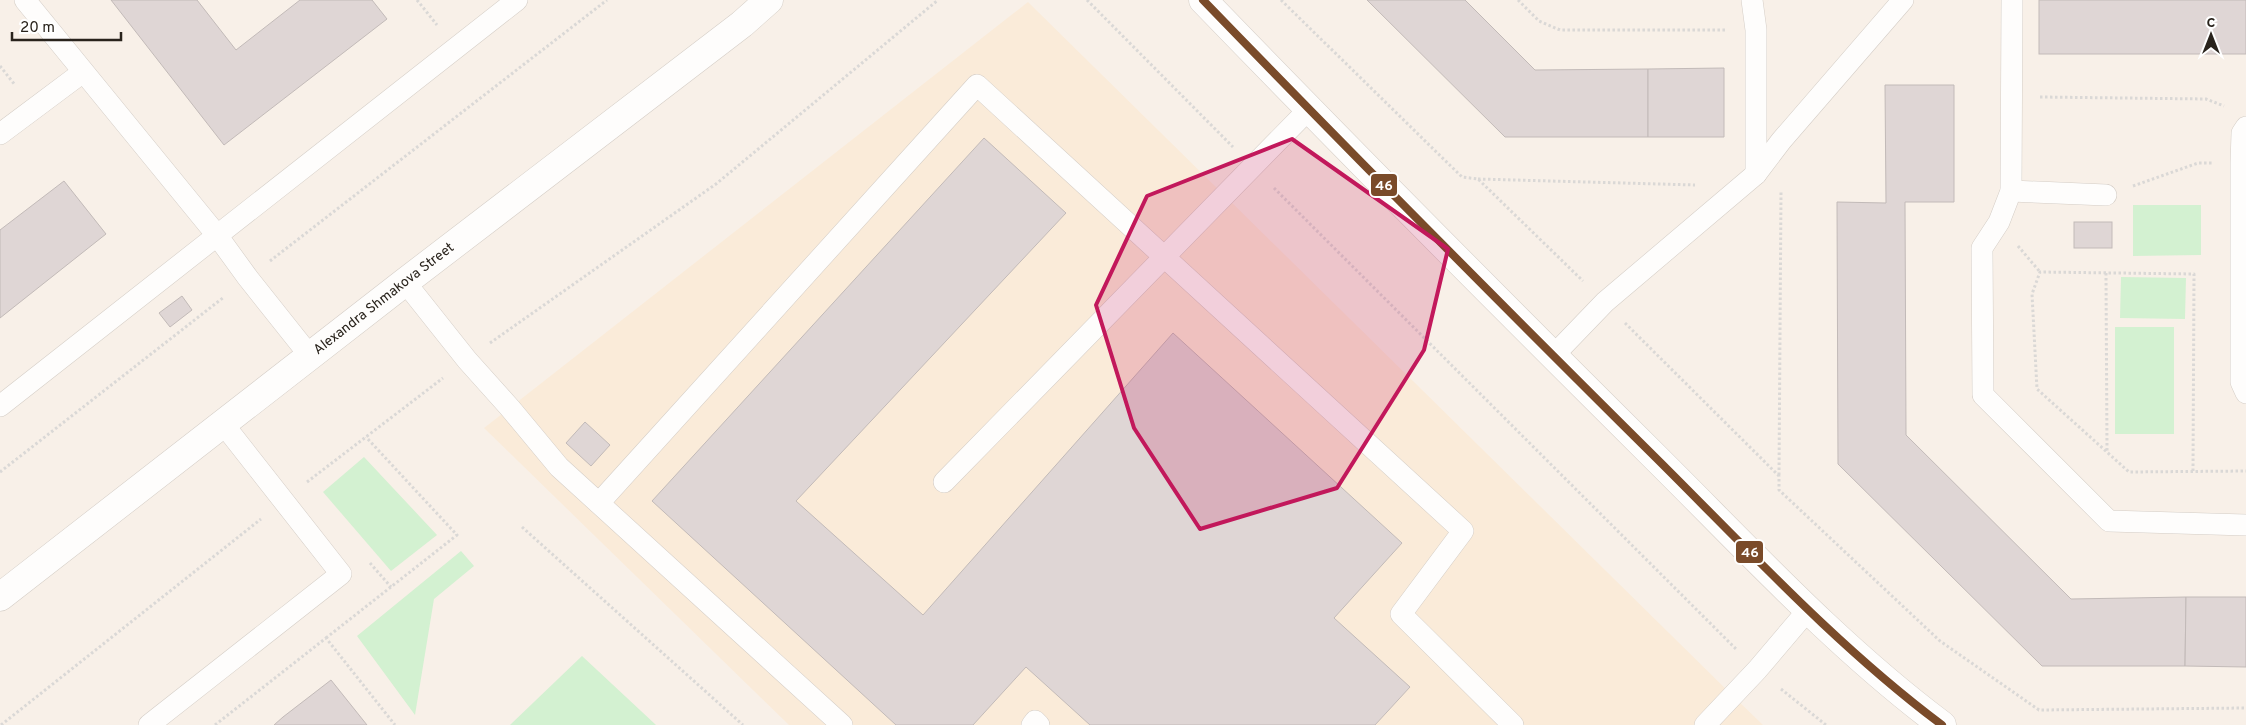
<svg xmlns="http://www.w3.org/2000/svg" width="2246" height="725" font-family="Overpass,sans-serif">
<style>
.built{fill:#faebd9}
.green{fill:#d3f1d1}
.building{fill:#dfd6d5;stroke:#c2bab8}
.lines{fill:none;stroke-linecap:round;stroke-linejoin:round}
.lane-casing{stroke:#d4cdc6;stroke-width:22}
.street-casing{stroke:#d4cdc6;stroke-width:29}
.path{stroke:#dad8d6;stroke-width:3;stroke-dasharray:2.5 2.5;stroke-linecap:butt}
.lane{stroke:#fefdfc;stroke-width:21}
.street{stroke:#fefdfc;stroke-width:28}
.bus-1-casing{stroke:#fff;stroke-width:11}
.bus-1{stroke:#7a4b2a;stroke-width:8}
.marked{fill:#c2185b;fill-opacity:0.2;stroke:#c2185b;stroke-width:4;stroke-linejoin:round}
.labels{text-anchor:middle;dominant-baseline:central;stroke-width:5;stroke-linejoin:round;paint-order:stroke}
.street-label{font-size:14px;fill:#29231c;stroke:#fff}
.line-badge{stroke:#fff;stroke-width:2}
.badge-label{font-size:14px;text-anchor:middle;font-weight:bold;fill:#fff}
</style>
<rect width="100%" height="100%" fill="#f8f0e8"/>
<polygon class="built" points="1028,2 1733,696 1763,725 789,725 484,428"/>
<g class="green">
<polygon points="2133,205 2201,205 2201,255 2133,256"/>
<polygon points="2121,277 2186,278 2185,319 2120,318"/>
<rect x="2115" y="327" width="59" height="107"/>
<polygon points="364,457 437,535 391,571 323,492"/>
<polygon points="461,551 474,566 434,599 415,715 357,636"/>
<polygon points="582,656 656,725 510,725"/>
</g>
<g class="building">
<polygon points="111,0 197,0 236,50 300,0 372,0 387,19 224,145"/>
<polygon points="1367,0 1465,0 1535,70 1648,69 1648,137 1505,137"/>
<rect x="2039" y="0" width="207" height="54"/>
<polygon points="1724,68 1724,137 1648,137 1648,69"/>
<polygon points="1885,85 1954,85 1954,202 1905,202 1906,435 2071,599 2186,597 2185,666 2042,666 1838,464 1837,202 1886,203"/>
<polygon points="984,138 1066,213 796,501 923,615 1173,333 1402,543 1334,618 1410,687 1375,725 1090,725 1026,667 973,725 896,725 652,501"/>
<polygon points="64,181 106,234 0,318 0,230"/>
<rect x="2074" y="222" width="38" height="26"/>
<polygon points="182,296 192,310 170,327 159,313"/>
<polygon points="585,422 610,445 591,466 566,443"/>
<polygon points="2186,597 2246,597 2246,667 2185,666"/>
<polygon points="331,680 367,725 274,725 283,717"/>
</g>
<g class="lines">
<defs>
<g id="lane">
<polyline points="25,0 216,234 248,278 310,356"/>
<polyline points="1752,0 1756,30 1756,174"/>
<polyline points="2012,0 2011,191 1999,222 1982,248 1983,395 2109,521 2246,525"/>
<polyline points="2246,127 2242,133 2241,163 2241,382 2246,393"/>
<polyline points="0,134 83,72"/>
<polyline points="2011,191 2106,195"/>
<polyline points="405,282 467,360 510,408 559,467 842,725"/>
<polyline points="1553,356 1605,302 1756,174 1781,141 1903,0"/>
<polyline points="0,406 517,0"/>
<polyline points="944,482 1309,109"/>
<polyline points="599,503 977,85 1463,531 1401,614 1513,725"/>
<polyline points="149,725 341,574 224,425"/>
<polyline points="1032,725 1035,721 1039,725"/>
<polyline points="1705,725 1757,670 1808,610"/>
</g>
<g id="street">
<path d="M 1203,0 C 1350,152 1499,302 1650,452 C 1744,545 1835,645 1942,725"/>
<path id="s1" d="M 0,597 L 405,282 L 742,24 L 769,0"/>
</g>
</defs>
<use href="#lane" class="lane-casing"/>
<use href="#street" class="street-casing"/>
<g class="path">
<polyline points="417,0 437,25"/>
<polyline points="1087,0 1233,147"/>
<polyline points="1281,0 1462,177 1478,179 1583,281"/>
<polyline points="1518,0 1539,21 1560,30 1726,30"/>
<polyline points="0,66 15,85"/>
<polyline points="2040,97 2206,99 2224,106"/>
<polyline points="1478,179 1695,185"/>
<polyline points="2133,186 2198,163 2212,163"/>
<polyline points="1274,188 1737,650"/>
<polyline points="2018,246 2040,272"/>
<polyline points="270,261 607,0"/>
<polyline points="2106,273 2107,451"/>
<polyline points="1625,323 1779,476 1779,490 1940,641 2039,710 2246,708"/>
<polyline points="490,343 716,184 938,0"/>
<polyline points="2193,471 2194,274 2040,272 2032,294 2037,389 2129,472 2246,471"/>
<polyline points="0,472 224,297"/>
<polyline points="1779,475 1781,191"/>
<polyline points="307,482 443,378"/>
<polyline points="522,527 743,725"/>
<polyline points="370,563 391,587"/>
<polyline points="326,638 457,535 366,437"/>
<polyline points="1781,689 1826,725"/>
<polyline points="1,725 261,519"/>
<polyline points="215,725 326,638 395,725"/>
</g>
<use href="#lane" class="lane"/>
<use href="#street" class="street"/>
<defs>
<path id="bus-1" d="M 1203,0 C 1350,152 1499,302 1650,452 C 1744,545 1835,645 1942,725"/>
</defs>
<use href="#bus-1" class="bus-1-casing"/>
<use href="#bus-1" class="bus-1"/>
</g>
<path class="marked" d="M 1292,139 L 1448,249 L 1424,350 L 1337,488 L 1200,529 L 1134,428 L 1096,305 L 1147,196 Z"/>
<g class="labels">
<g class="street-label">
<text stroke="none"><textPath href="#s1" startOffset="486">Alexandra Shmakova Street</textPath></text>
</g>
</g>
<g class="line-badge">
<rect x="1370" y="173" width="28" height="24" rx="5" fill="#7a4b2a"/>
<rect x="1735" y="540" width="29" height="24" rx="5" fill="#7a4b2a"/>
</g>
<g class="badge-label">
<text x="1384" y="190">46</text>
<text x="1750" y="557">46</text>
</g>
<g transform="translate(2211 35)" stroke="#ffffff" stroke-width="4" paint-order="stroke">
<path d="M0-4L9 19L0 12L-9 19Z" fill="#29231c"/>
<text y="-8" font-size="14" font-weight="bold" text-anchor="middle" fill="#29231c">С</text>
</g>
<path d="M12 32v8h109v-8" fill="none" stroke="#29231c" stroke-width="2.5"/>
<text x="20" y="32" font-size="15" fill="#29231c" stroke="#ffffff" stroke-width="4" paint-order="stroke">20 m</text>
</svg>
